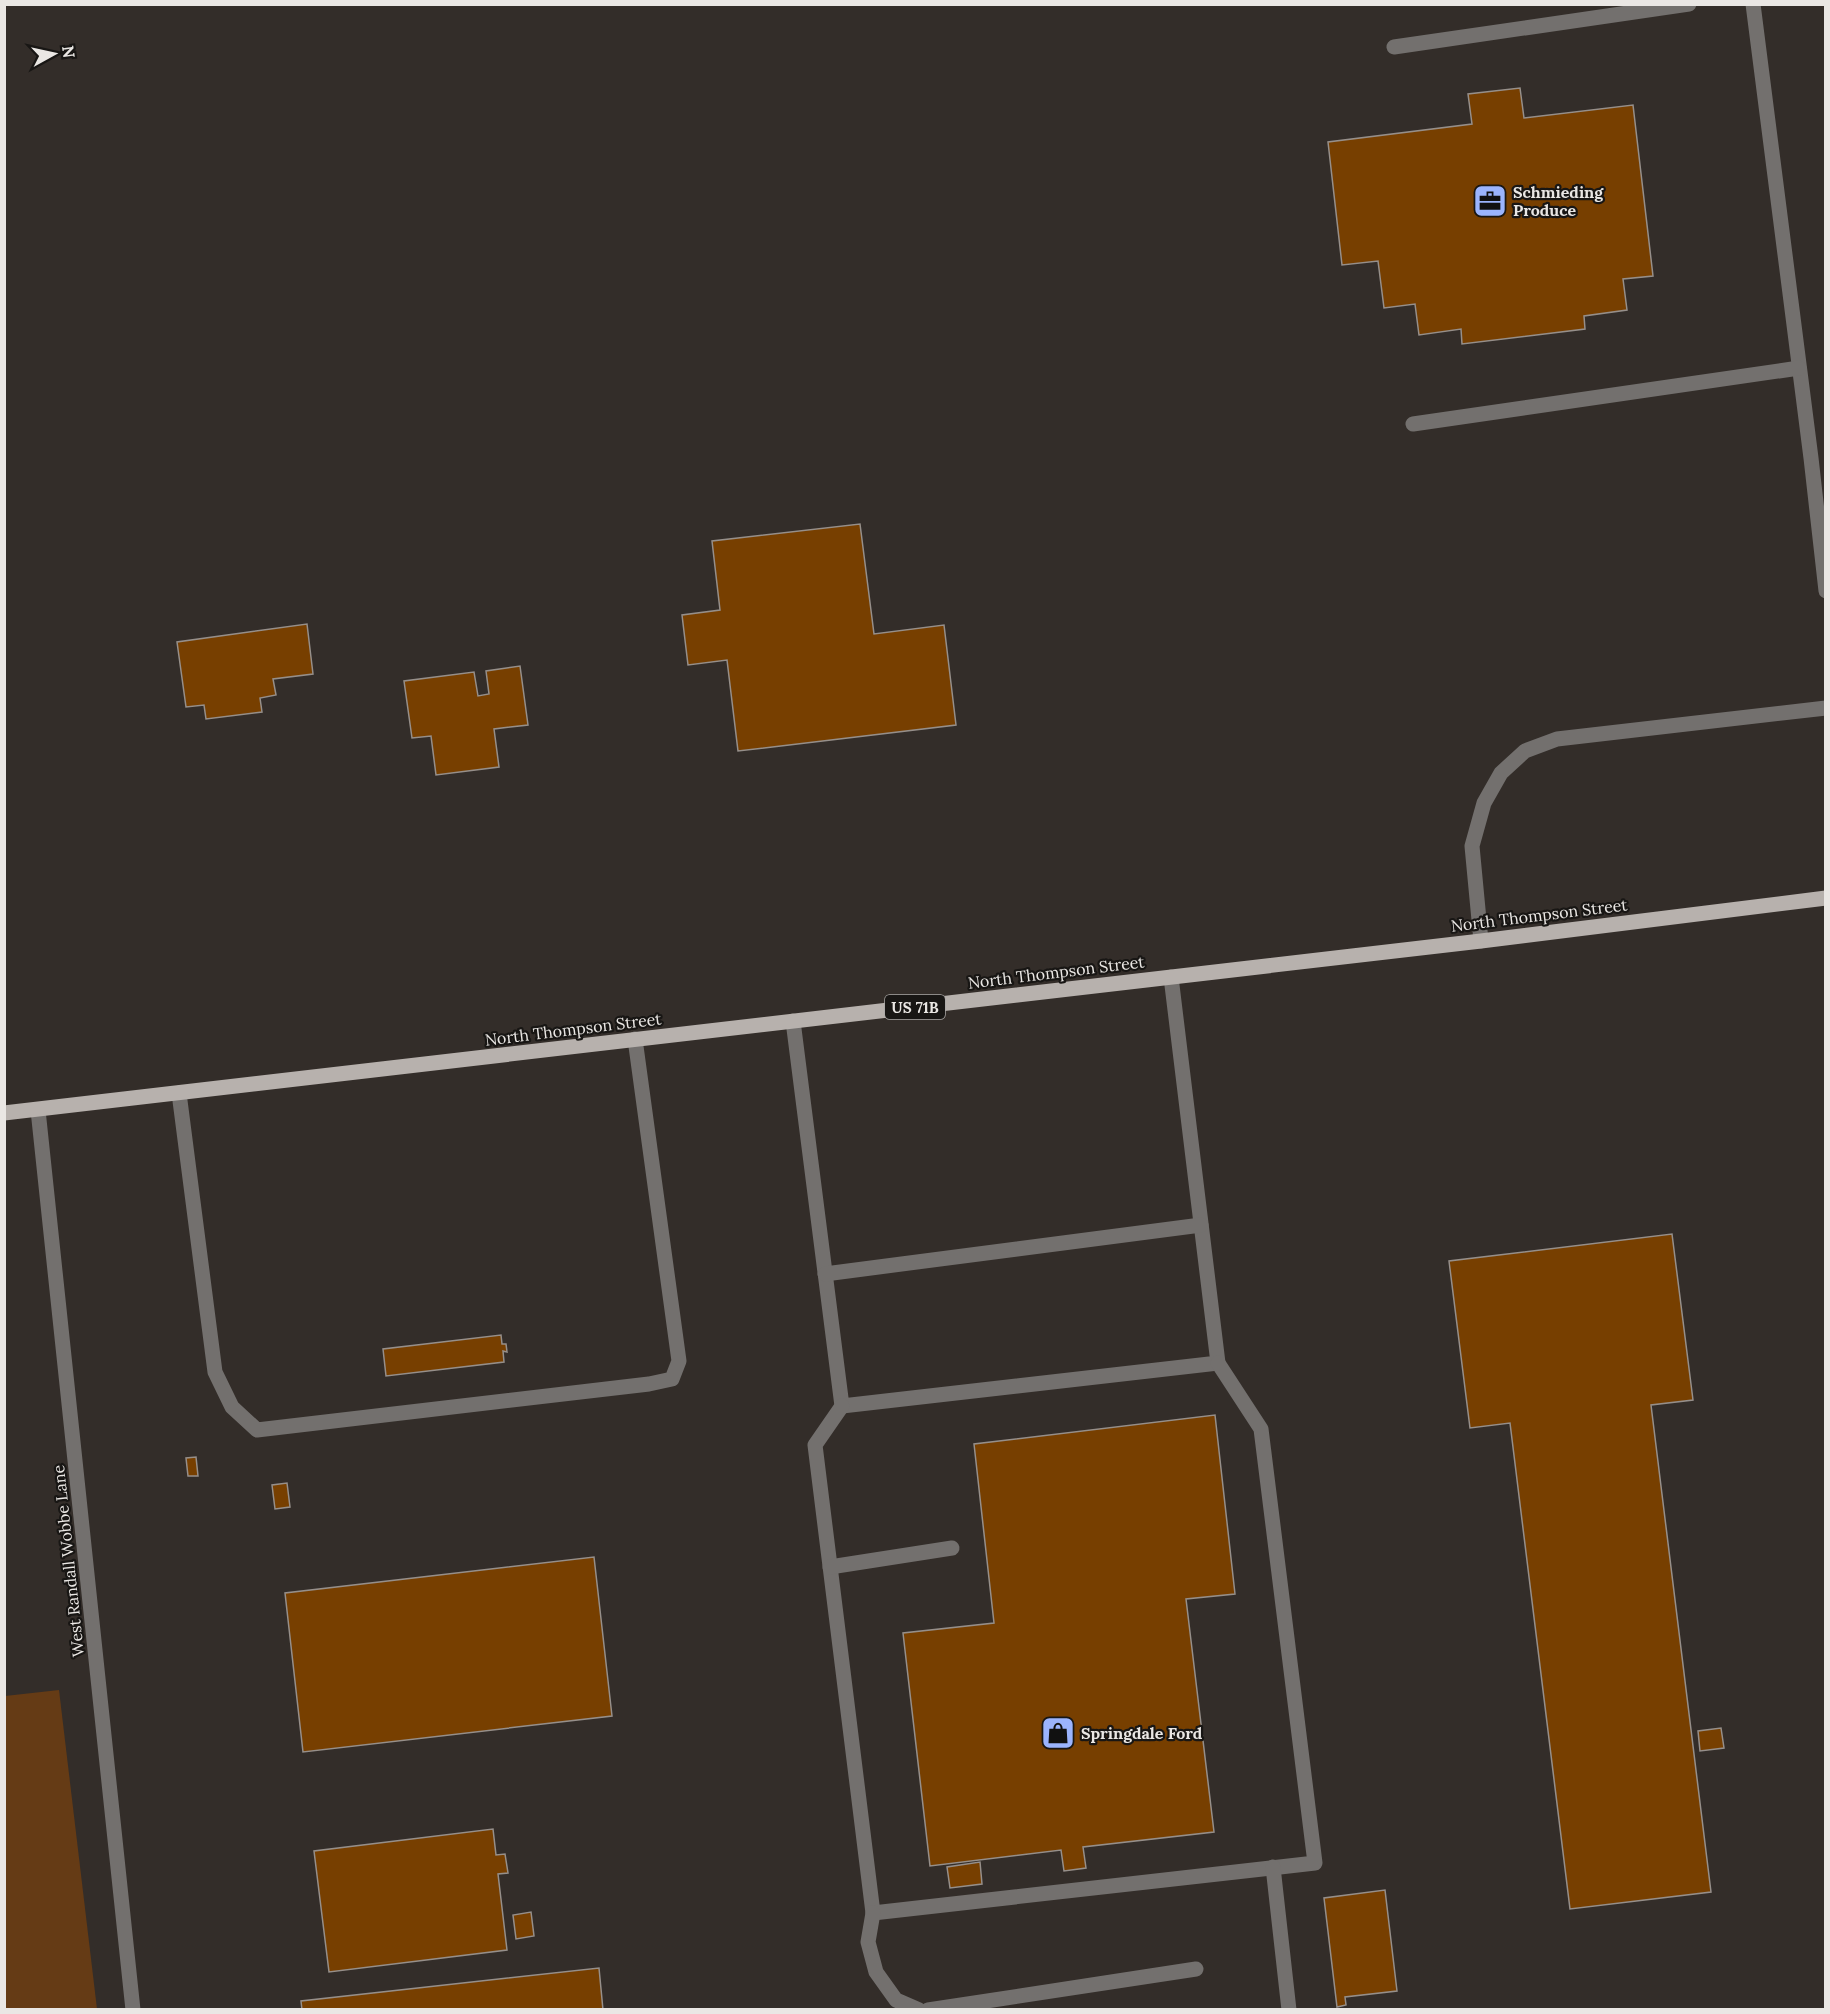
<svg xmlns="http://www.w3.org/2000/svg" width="1830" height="2014" font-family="Lora,serif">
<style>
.green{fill:#653b15}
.building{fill:#773f00;stroke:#968f8a;stroke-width:1.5}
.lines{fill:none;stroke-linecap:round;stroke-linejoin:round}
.minor{stroke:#73706e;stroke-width:15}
.major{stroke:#b7b1ad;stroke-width:15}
.labels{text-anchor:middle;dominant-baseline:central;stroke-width:4.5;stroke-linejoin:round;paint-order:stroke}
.shield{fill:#181614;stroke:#aba8a6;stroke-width:1.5}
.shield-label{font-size:15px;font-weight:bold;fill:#eae7e4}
.poi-label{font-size:16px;font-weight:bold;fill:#eae7e4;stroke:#181614;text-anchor:start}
.street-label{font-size:16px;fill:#eae7e4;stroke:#181614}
</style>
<rect width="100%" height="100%" fill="#332d29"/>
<polygon class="green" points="59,1690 97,2009 5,2009 5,1696"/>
<g class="building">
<polygon points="1520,88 1524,118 1633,105 1653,276 1623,279 1627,310 1584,316 1585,329 1462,344 1461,329 1419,335 1415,304 1384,308 1378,261 1342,265 1328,142 1472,124 1468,94"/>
<polygon points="860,524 874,634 944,625 956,725 738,751 727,660 688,665 682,615 720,610 712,541"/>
<polygon points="307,624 313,674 273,679 276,695 260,698 262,712 206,719 204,705 186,707 177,642"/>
<polygon points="520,666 528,725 494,729 499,767 436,775 431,736 412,738 404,681 474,672 478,696 489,694 486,671"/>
<polygon points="1672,1234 1693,1400 1651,1405 1711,1892 1570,1909 1510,1423 1470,1428 1449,1261"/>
<polygon points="501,1335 502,1344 506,1344 507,1352 503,1351 504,1362 386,1376 383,1349"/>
<polygon points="1215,1415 1235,1594 1186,1599 1214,1832 1083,1847 1086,1868 1064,1871 1061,1850 930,1866 903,1633 994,1623 974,1444"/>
<polygon points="196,1457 198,1476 188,1476 186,1458"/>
<polygon points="287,1483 290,1507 275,1509 272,1485"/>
<polygon points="594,1557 612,1716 303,1752 285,1593"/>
<polygon points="1721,1728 1724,1748 1700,1751 1698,1731"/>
<polygon points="493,1829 496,1855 505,1854 508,1873 498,1874 507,1950 329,1972 314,1851"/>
<polygon points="980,1862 982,1884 950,1888 947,1867"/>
<polygon points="1385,1890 1397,1991 1345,1997 1346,2005 1337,2007 1324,1898"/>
<polygon points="531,1912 534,1936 516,1939 513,1915"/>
<polygon points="599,1968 603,2010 302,2010 301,2001"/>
</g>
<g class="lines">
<g class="minor">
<polyline points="1753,4 1811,458 1826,591"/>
<polyline points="1394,47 1689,4"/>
<polyline points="1413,424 1799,368"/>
<polyline points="1481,941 1472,846 1484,803 1501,773 1525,751 1557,739 1826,708"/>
<polyline points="793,1021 842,1406 1218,1363 1171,977"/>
<polyline points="179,1093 215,1372 232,1407 257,1430 649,1384 672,1379 679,1361 635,1039"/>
<polyline points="38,1110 133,2010"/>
<polyline points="825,1274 1201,1225"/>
<polyline points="842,1406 815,1445 873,1913 1315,1863 1261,1429 1218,1363"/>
<polyline points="830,1567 952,1548"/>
<polyline points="1273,1867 1289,2010"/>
<polyline points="873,1913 868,1942 876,1972 896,2000 919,2010"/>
<polyline points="928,2010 1196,1969"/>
</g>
<polyline class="major" points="4,1113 1481,941 1826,898"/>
</g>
<defs>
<symbol id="office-square" viewBox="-11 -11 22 22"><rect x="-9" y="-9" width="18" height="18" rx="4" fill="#9bb4fd" stroke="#181614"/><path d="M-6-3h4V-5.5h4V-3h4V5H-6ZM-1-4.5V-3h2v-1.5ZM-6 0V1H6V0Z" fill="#111"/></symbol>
<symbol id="shop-square" viewBox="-11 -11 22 22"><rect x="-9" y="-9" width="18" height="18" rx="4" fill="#9bb4fd" stroke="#181614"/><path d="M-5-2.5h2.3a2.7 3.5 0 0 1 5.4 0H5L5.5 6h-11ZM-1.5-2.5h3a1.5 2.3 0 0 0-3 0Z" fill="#111"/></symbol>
</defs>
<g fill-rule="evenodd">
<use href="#office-square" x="1471" y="182" width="38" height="38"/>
<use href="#shop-square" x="1039" y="1714" width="38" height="38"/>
</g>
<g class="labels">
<rect class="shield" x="885" y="995" width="60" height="24" rx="4.5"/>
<g class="shield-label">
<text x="915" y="1007">US 71B</text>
</g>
<g class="poi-label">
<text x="1513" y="192">Schmieding<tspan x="1513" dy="18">Produce</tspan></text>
<text x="1081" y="1733">Springdale Ford</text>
</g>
<g class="street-label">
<text transform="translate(1539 915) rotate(-7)">North Thompson Street</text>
<text transform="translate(1056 972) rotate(-7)">North Thompson Street</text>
<text transform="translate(573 1029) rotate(-7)">North Thompson Street</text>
<text transform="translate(68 1561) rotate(-96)">West Randall Wobbe Lane</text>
</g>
</g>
<rect width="1830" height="2014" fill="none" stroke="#eae7e4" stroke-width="12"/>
<g transform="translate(54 54) rotate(82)" stroke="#181614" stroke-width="4.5" paint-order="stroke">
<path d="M0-4.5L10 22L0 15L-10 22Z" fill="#eae7e4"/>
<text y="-9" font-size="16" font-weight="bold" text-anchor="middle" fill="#eae7e4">N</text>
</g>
</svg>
